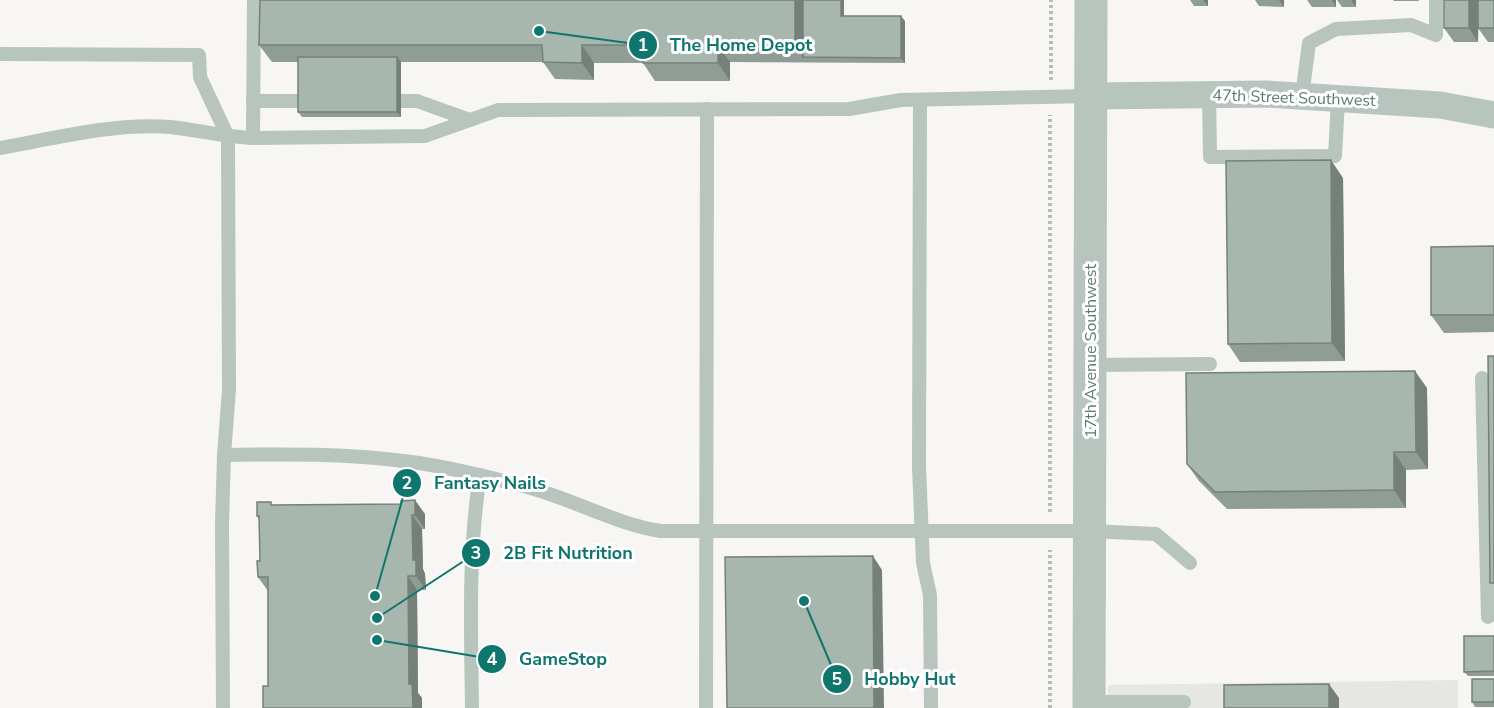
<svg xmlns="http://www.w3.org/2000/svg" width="1494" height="708" font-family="'Nunito Sans',sans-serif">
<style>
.built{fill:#e6e6e4}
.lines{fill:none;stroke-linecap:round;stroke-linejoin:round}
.path{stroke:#b4bcb8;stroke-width:4;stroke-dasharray:3 3;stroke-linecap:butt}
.service{stroke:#b8c4be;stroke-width:14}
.minor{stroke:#b8c4be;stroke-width:27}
.tertiary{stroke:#b8c4be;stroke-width:33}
.wall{fill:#909d96}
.shaded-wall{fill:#75807a}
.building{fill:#a7b7ae;stroke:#75807a;stroke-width:1.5}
.labels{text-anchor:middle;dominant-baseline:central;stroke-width:6;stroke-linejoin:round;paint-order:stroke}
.street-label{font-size:16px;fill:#5c7c6b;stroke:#fff}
.leader{fill:none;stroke:#0f766e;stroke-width:2}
.callout-dot{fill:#0f766e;stroke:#fff;stroke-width:2}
.mark-label{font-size:18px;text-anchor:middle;font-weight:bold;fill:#fff}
.callout-label{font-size:18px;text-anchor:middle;font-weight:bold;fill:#0f766e;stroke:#fff;stroke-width:6;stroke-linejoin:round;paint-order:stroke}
</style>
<rect width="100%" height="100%" fill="#f8f5f5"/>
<polygon class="built" points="1458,680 1458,708 1108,708 1108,685"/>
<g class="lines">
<g class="path">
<polyline points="1051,80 1051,0"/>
<polyline points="1050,512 1050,115"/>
<polyline points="1050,708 1050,550"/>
</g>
<g class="service">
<path d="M 0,54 L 199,55 L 200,77 L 228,137 L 229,389 L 224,455 C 286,454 349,453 411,462 C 450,467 489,477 527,487 C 573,499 615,524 661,531 L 1090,531 L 1156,534 L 1190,563"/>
<polyline points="1209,94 1210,157 1335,156 1338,100"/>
<polyline points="1302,96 1309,43 1336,29 1411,25 1436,35 1436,0"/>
<polyline points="920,100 919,467 923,563 930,595 931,708"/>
<polyline points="253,101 315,101"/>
<polyline points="382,101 417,101 470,120"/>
<polyline points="253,138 254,0"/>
<path d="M 0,148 C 56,138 113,123 170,127 C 198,130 225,137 253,138 L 425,136 L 498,110 L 849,109 L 901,100 L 1092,96"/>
<polyline points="1091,365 1210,364"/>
<polyline points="1482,378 1488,617"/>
<polyline points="1090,702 1184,702"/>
<polyline points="223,708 222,524 224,455"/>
<path d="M 472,708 C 471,630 468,552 480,475"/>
<polyline points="706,708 707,109"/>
</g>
<polyline class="minor" points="1092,96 1267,94 1440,105 1494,115"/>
<polyline class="tertiary" points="1089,708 1091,0"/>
</g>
<g class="wall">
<polygon points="260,0 844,0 844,16 905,21 905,63 730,62 730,81 655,81 643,63 594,63 594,80 555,79 543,62 401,62 401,117 302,117 298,112 298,62 272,62 259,45"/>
<polygon points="1190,0 1208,0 1208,6 1194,6"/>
<polygon points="1255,0 1284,0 1284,7 1259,6"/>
<polygon points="1307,0 1336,0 1336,7 1312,7"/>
<polygon points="1337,0 1356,0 1356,7 1342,7"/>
<polygon points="1393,0 1419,0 1419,1 1394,1"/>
<polygon points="1494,0 1494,42 1488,42 1478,28 1478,42 1454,42 1444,28"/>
<polygon points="1343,178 1345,361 1240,362 1228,344"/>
<polygon points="1494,246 1494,332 1444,333 1431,315"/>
<polygon points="1427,388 1428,469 1406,470 1406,508 1227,509 1199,481 1187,464"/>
<polygon points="273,505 425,514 425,529 422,529 423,569 425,574 426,590 417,590 418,693 422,698 422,708 263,708 268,686 268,591 258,577 260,561 259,520 257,516"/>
<polygon points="1494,636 1494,676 1468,676 1464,672"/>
<polygon points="1494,679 1494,707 1475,707 1472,702"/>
</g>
<g class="shaded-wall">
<polygon points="795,0 807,0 803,57 795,45"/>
<polygon points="841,0 844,0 844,20 841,16"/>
<polygon points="1203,0 1208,0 1208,6"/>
<polygon points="1279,0 1284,0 1284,7"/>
<polygon points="1332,0 1336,0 1336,7"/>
<polygon points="1351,0 1356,0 1356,7"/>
<polygon points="1469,0 1479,0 1478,42 1469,28"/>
<polygon points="901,16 905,21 905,63 901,58"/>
<polygon points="582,45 594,63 594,80 582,63"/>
<polygon points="718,45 730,62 730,81 718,63"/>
<polygon points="397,57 401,62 401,117 397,112"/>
<polygon points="1331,160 1343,178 1345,361 1332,343"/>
<polygon points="1415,371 1427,388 1428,469 1416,452"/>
<polygon points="1394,452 1406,470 1406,508 1394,490"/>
<polygon points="415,500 425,514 425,529 415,515"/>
<polygon points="412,515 422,529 423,569 425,574 426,590 416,576 413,560"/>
<polygon points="873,556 882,570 884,708 874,708"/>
<polygon points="408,576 417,590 418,693 422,698 422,708 413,708 409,684"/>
<polygon points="1329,684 1339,698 1339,708 1329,708"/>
</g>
<g class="building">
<polygon points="260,0 795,0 795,45 718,45 718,63 643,63 643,45 582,45 582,63 543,62 542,45 259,45"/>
<polygon points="803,0 841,0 841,16 901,16 901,58 803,57"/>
<rect x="1444" y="0" width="25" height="28"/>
<rect x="1478" y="0" width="16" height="28"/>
<rect x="298" y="57" width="99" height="55"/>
<polygon points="1331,160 1332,343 1228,344 1226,161"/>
<polygon points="1494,246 1494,315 1431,315 1431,247"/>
<polygon points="1488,356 1494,356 1494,583 1490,583"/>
<polygon points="1415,371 1416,452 1394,452 1394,490 1215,492 1187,464 1186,373"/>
<polygon points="415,500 415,515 412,515 413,560 416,560 416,576 408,576 409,684 412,684 413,708 263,708 263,686 268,686 268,577 258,577 257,561 260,561 259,516 257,516 257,502 271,502 271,505 401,504 401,501"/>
<polygon points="873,556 874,708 727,708 725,557"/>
<polygon points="1464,636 1494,636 1494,671 1464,672"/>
<rect x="1472" y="679" width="22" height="23"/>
<polygon points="1329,684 1329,708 1224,708 1224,685"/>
</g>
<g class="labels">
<g class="street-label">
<text transform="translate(1294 98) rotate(2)">47th Street Southwest</text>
<text transform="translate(1091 351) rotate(-90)">17th Avenue Southwest</text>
</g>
</g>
<path class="leader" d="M539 31L643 45M375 596L407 483M377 618L476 553M377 640L492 659M804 601L837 679"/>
<g class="callout-dot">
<circle cx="539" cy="31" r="6"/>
<circle cx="375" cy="596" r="6"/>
<circle cx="377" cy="618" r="6"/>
<circle cx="377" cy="640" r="6"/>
<circle cx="804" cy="601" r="6"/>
<circle cx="643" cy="45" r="15"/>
<circle cx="407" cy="483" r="15"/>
<circle cx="476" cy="553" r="15"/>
<circle cx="492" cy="659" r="15"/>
<circle cx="837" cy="679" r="15"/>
</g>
<g class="mark-label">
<text x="643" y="51">1</text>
<text x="407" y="489">2</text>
<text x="476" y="559">3</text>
<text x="492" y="665">4</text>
<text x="837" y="685">5</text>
</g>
<g class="callout-label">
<text x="741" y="51">The Home Depot</text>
<text x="490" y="489">Fantasy Nails</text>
<text x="568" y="559">2B Fit Nutrition</text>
<text x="563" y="665">GameStop</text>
<text x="910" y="685">Hobby Hut</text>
</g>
</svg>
